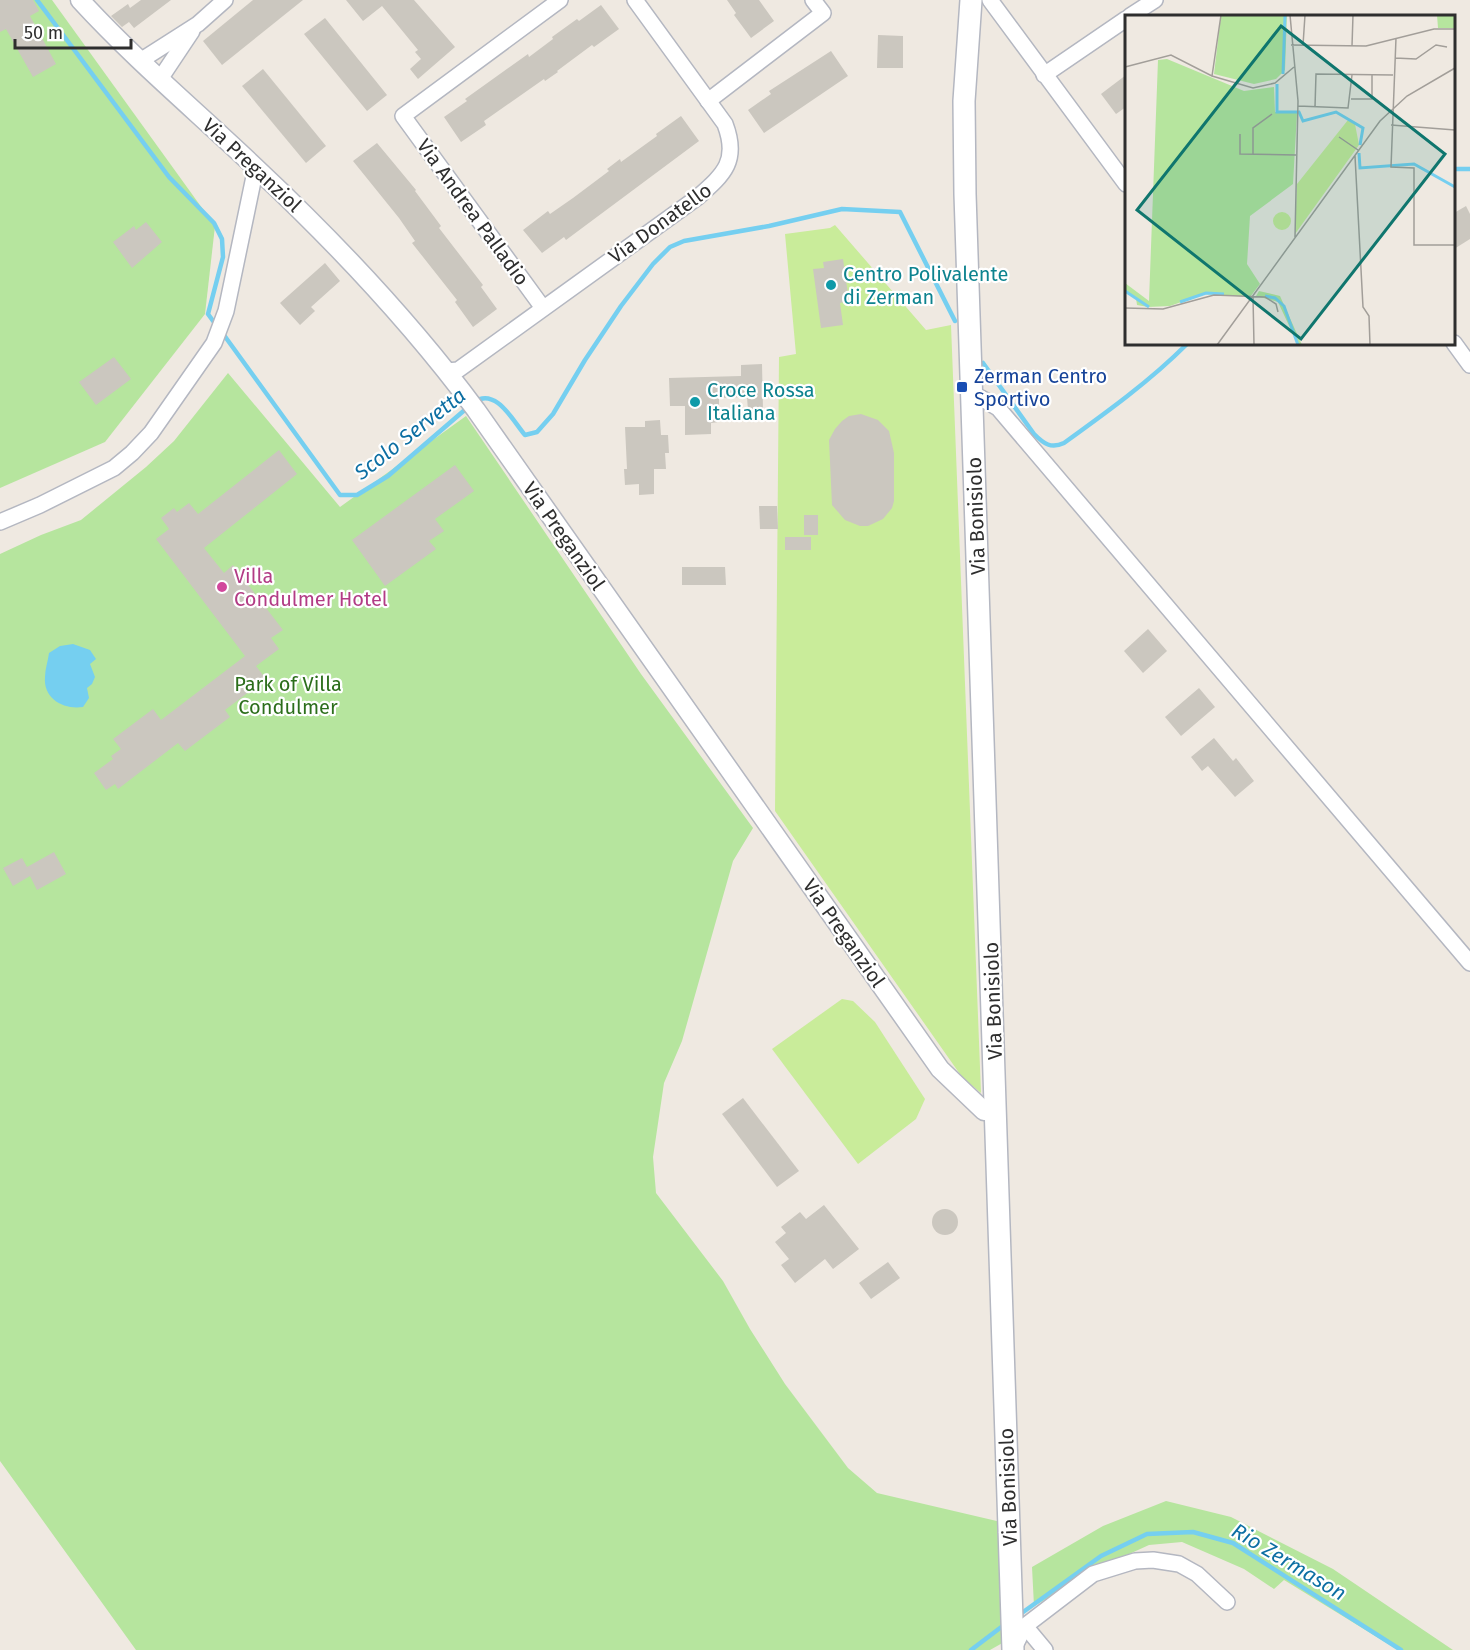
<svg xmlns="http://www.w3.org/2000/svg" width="1470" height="1650" font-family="'Fira Sans',sans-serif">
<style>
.green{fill:#b6e59e}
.pitch{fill:#c9ec9a}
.water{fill:#75cff0}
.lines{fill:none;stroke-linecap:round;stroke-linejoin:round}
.stream{stroke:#75cff0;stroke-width:4.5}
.building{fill:#cbc7bf}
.minor-casing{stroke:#b4b7c1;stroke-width:18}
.tertiary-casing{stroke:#b4b7c1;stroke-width:21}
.secondary-casing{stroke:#b4b7c1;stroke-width:24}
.minor{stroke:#fff;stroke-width:15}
.tertiary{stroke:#fff;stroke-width:18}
.secondary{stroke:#fff;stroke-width:21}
.culture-dot{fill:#0f9aa8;stroke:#fff;stroke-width:2}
.transit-dot{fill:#1a4fb4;stroke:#fff;stroke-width:2}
.hotel-dot{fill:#d1479c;stroke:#fff;stroke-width:2}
.labels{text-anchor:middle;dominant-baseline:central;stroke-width:4.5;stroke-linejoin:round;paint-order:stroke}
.street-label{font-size:20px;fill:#2e2e2e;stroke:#fff}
.culture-label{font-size:20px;fill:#0d838f;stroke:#fff;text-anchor:start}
.transit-label{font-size:20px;fill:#164399;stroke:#fff;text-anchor:start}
.hotel-label{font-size:20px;fill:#b23c85;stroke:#fff;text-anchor:start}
.park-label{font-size:20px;fill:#2c6e1b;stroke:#fff}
.water-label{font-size:21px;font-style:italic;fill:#0d6fa3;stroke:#fff}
.inset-river{fill:none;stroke:#75cff0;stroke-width:3}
.inset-road{fill:none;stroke:#a29e99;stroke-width:1.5}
.view{fill:#0f766e;fill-opacity:0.15;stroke:#0f766e;stroke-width:3}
.inset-edge{fill:none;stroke:#2e2e2e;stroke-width:3}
</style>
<rect width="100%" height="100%" fill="#efe9e1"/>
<g class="green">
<polygon points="0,0 52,0 215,226 205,314 105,442 0,488"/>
<polygon points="228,373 340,507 466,416 641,674 753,828 733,861 682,1041 664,1083 653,1157 656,1193 723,1281 750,1329 785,1384 848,1468 877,1493 1001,1522 1006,1641 990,1650 136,1650 0,1461 0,554 41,535 81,520 146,467 174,441"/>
<polygon points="1166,1501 1231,1517 1333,1569 1453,1650 1398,1650 1284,1580 1274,1589 1244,1569 1182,1542 1149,1545 1105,1565 1034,1606 1032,1567 1103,1526"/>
</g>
<g class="pitch">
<polygon points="835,225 926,330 951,325 981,1093 962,1077 775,811 779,357 796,354 785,234 830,228"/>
<polygon points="842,999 853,1001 875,1022 925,1099 916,1119 858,1164 772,1049"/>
</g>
<path class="water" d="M 73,644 L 90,650 L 96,659 L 90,664 L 95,677 L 92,684 L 87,688 L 89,698 L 83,707 C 64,710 43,699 45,677 C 45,669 48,661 49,653 L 60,646 Z"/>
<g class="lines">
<g class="stream">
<polyline points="37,0 169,177 214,223 222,239 223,257 208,314 216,325"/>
<polyline points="1454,169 1470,169"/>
<polyline points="221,331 340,495 357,495 388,476 467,408"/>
<path d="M 983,363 L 1034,434 C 1044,444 1051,449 1064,443 C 1107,412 1150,381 1187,344"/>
<path d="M 474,402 C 496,387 513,421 525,435 L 537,432 L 553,414 L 585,360 L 621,306 L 653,264 L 670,247 L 684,241 L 769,226 L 842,209 L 900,212 L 955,321"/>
<polyline points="1019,1615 1101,1556 1147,1534 1193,1532 1233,1543 1401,1650"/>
<polyline points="971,1650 1004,1625"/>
</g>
</g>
<g class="building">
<polygon points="0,0 33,0 39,11 30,16 56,64 33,77 6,29 0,32"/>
<polygon points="141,0 171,0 134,28 129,22 122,27 111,16 128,4 130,8"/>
<polygon points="253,0 303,0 222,65 203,41"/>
<polygon points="346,0 414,0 455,47 418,79 410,69 421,59 415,52 418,50 382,6 363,21"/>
<polygon points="727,0 759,0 774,21 751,38 734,15 736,13"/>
<polygon points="601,5 619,29 594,47 592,45 557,71 558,72 545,81 544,79 484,121 486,125 461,142 444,117 467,101 465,99 528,54 529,57 553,39 552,37 577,19 579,21"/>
<polygon points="325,18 387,95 367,111 304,34"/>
<polygon points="878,35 903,36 903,68 877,68"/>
<polygon points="831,51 848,76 764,133 748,110 771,94 769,91"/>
<polygon points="263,69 326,146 306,163 242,86"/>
<polygon points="1126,75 1126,107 1116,114 1101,94"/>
<polygon points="681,116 699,141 566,240 564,237 542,253 523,230 548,211 550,214 573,198 609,171 607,169 620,159 621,162 657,136 656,134"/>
<polygon points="377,143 416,190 415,191 441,226 439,228 483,285 481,287 497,309 473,327 455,302 457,300 412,243 415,241 399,218 353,161"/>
<polygon points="1466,206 1470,214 1470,239 1454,249 1454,213"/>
<polygon points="146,222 162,242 132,268 113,242 134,226 136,230"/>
<polygon points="843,259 849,301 840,303 843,325 821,328 813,269 824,268 823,262"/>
<polygon points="325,263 340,281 311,307 315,311 300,325 280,303"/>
<polygon points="114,357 131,379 96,405 79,382"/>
<polygon points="762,364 763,410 748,411 747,397 719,398 719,422 711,423 711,434 685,435 685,406 670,406 669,378 741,376 741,365"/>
<polygon points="861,414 878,420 889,431 894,453 894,501 892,508 883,519 868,526 860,526 845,520 832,505 829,440 835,429 842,421 849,416"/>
<polygon points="660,420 661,435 668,435 669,453 665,453 666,469 654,469 654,494 639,495 639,484 625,485 624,469 627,469 625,427 645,427 645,421"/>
<polygon points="279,450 297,474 204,548 224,573 233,565 283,630 271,638 279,649 256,666 266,679 225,710 230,717 185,751 178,743 118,789 115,784 106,790 94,773 113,759 111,756 121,749 113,739 153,709 161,720 245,656 156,539 169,529 161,518 174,508 177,512 189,503 198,514"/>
<polygon points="455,465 474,491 435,519 444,531 429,541 436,549 385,586 352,540"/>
<polygon points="759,506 777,506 778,529 760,529"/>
<rect x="804" y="515" width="14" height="20"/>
<rect x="785" y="537" width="26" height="13"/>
<polygon points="682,567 725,567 726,585 682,585"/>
<polygon points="1148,629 1167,651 1143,673 1124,651"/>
<polygon points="1199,688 1215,707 1181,736 1165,717"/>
<polygon points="1214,738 1233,761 1236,758 1254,781 1235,797 1208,766 1202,771 1191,757"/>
<polygon points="54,852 66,874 37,890 30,876 13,886 3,868 22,858 27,867"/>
<polygon points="743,1098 799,1171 777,1187 722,1114"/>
<polygon points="824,1205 859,1249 833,1269 825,1259 795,1283 781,1265 789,1259 775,1242 786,1233 781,1227 800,1212 806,1219"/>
<circle cx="945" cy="1222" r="13"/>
<polygon points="888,1262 900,1278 871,1299 859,1283"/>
</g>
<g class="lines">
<defs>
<g id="minor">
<polyline points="990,0 1126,184"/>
<polyline points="1130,16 1155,0"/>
<polyline points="140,61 198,24 225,0"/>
<polyline points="1044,75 1126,19"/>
<polyline points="160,79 192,31"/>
<polyline points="708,101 823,13 813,0"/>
<polyline points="543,308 403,116 560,0"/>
<polyline points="1454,343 1470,365"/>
<path d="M 447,371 L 458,370 L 698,197 C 724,174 739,161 725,124 L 635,0"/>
<polyline points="972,398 981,398 998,408 1470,963"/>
<polyline points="0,522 40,505 114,468 132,453 151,433 214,343 226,311 256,167"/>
<polyline points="1025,1626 1045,1650"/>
<polyline points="1015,1646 1025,1626 1093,1574 1135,1561 1153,1560 1179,1564 1197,1574 1227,1602"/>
</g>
<path id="tertiary" d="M 80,0 C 135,60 196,111 255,167 C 335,242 410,321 476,410 L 940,1069 L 984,1111 L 996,1110"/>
<polyline id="secondary" points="971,0 964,101 965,194 1013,1650"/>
</defs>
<use href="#minor" class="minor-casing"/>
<use href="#tertiary" class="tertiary-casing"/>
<use href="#secondary" class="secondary-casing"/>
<use href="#minor" class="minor"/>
<use href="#tertiary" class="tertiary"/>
<use href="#secondary" class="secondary"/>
</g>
<g class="culture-dot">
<circle cx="831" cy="285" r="6"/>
<circle cx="695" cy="402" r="6"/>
</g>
<rect class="transit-dot" x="956" y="381" width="12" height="12" rx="3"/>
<circle class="hotel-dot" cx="222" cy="587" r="6"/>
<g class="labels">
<g class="street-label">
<text transform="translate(252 165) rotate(43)">Via Preganziol</text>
<text transform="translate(473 212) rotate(54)">Via Andrea Palladio</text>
<text transform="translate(660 223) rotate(-36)">Via Donatello</text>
<text transform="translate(976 516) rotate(-92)">Via Bonisiolo</text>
<text transform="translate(564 536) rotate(55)">Via Preganziol</text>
<text transform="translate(844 933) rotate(55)">Via Preganziol</text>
<text transform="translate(993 1001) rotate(-92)">Via Bonisiolo</text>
<text transform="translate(1008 1487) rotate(-92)">Via Bonisiolo</text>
</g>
<g class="culture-label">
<text x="843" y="274">Centro Polivalente<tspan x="843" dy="23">di Zerman</tspan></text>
<text x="707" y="390">Croce Rossa<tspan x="707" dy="23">Italiana</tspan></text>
</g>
<g class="transit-label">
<text x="974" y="376">Zerman Centro<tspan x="974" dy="23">Sportivo</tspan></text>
</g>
<g class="hotel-label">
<text x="234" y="576">Villa<tspan x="234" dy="23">Condulmer Hotel</tspan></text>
</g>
<g class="park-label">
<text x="288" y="684">Park of Villa<tspan x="288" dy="23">Condulmer</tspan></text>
</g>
<g class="water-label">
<text transform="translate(410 434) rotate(-38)">Scolo Servetta</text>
<text transform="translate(1289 1562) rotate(31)">Rio Zermason</text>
</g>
</g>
<g transform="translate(1125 15)">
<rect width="330" height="330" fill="#efe9e1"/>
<path d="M 96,0 L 162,0 L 160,55 L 151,64 L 129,69 L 89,59 ZM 312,0 L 330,0 L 330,13 L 313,13 ZM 42,44 L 119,76 L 149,72 L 150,97 L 172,98 L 168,169 L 125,201 L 122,249 L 135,269 L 125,282 L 79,279 L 45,291 L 23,292 L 12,290 L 11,283 L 0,275 L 0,268 L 24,286 L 33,45 ZM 134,276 L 155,281 L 177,330 L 173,330 L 153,287 L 131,281 Z" fill="#b6e59e"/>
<path d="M 223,105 L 230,109 L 234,130 L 170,219 L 172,169 ZM148 206a9 9 0 1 1 18 0a9 9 0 1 1-18 0Z" fill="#c9ec9a"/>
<path class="inset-river" d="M 158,59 L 160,0M 152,69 L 152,97 L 174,97 L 178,106 L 211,97 L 238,113 L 235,130M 234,138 L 235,153 L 289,149 L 330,172M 0,276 L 24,292M 140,281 L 150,283 L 159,291 L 173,330M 55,287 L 81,278 L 99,279"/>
<path class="inset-road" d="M 165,0 L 173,86 L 170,222M 271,23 L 266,152 L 289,153 L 289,230 L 330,230M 166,30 L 241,31 L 309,14 L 330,14M 178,30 L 180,0M 227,31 L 228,0M 270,43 L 291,44 L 311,30 L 322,32M 0,52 L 46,40 L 87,61 L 128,73 L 150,68 L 169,52M 87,61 L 96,0M 226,84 L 247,84 L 247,60M 173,91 L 223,93 L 227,60M 190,92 L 191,59 L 268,60M 266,110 L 330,115M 115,119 L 115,139 L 171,140M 214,122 L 233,135M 128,140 L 128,113 L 147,99M 230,141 L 238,292 L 244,301 L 245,330M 128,282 L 129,330M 0,293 L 38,294 L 89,280 L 140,282 L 151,289 L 153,297M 92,330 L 255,106 L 282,81 L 330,53"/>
<path class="view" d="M 156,11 L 320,139 L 176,324 L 12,195 Z"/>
<rect width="330" height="330" class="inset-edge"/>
</g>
<path d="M15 39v9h116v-9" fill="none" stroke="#2e2e2e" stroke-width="3"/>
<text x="24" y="39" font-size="18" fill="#2e2e2e" stroke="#ffffff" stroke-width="4.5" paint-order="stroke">50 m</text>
</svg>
